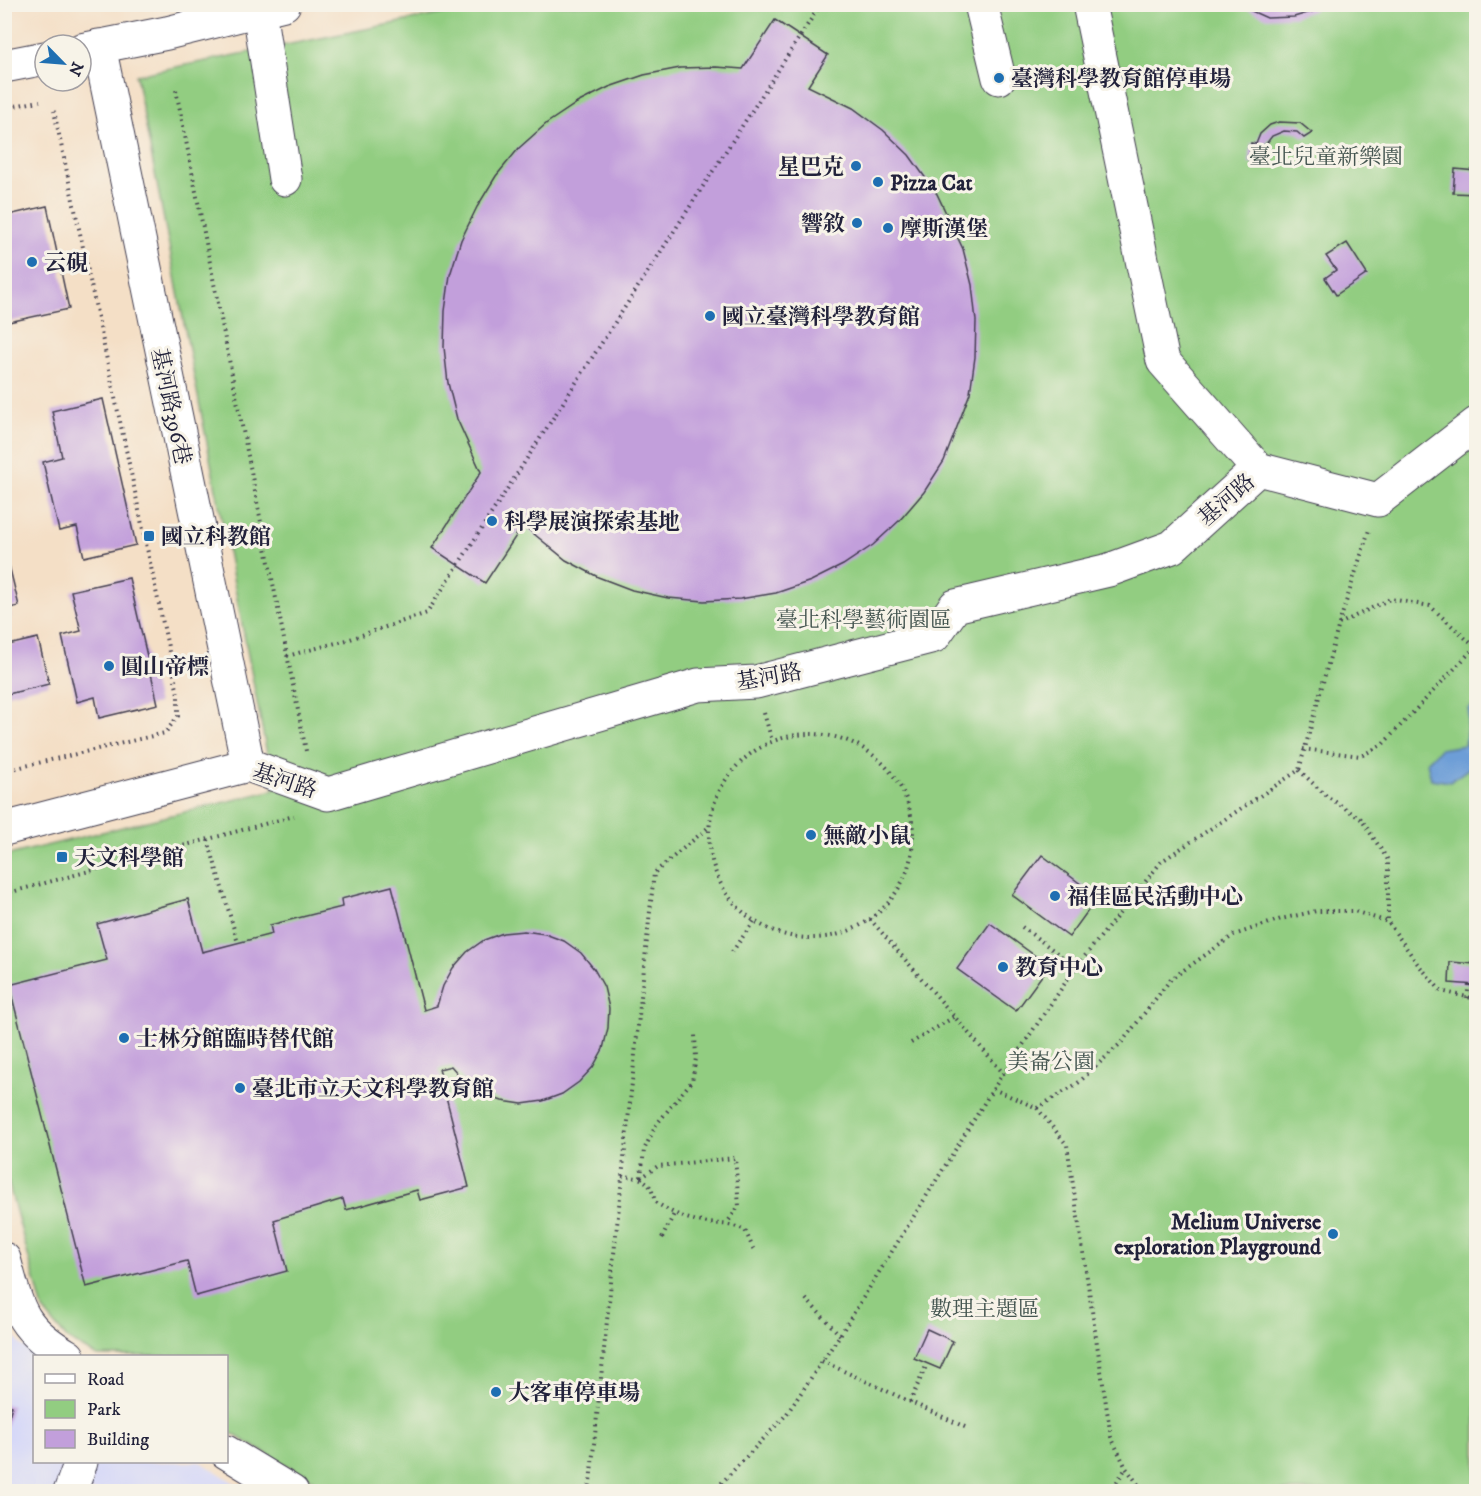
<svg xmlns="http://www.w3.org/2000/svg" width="1481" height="1496" viewBox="0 0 1481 1496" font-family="'IM FELL DW Pica','Noto Serif TC',serif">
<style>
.built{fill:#d6d8f8}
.green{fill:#92cd81;stroke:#5a785e;stroke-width:1.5}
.water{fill:#6d9ed7;stroke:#486089;stroke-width:1.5}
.building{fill:#c29fdb}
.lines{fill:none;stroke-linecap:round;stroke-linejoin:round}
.minor-casing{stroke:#423e50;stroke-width:35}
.path{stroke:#423e50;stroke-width:4;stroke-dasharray:1.5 4.5;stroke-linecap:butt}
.minor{stroke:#fff;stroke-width:33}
.poi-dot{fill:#1f6fb2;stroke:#f7f3e8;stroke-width:2}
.labels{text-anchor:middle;stroke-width:6;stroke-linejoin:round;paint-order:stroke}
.poi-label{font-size:22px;font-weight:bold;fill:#22223b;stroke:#f7f3e8;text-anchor:start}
.park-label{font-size:22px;fill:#445550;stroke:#f7f3e8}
.street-label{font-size:22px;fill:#22223b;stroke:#f7f3e8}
</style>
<rect width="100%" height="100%" fill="#f7f3e8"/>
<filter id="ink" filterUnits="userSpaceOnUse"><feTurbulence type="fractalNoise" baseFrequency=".0167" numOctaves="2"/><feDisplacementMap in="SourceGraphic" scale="12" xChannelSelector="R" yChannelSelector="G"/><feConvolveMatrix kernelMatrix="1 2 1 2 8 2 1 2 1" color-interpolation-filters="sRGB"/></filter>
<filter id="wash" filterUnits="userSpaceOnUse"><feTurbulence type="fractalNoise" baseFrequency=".008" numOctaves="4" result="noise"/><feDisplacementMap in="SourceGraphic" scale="24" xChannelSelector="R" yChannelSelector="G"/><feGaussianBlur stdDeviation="1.35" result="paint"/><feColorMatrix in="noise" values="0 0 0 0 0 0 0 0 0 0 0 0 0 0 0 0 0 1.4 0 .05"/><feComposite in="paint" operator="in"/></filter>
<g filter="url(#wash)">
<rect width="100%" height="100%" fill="#f4dfc6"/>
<path class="built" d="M4 1319 21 1345 38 1356H34V1462H201L247 1491H5Z"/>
<path class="green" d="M486 5H1476V1491H332L227 1431 226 1356H97L67 1339 43 1310 5 1171 4 856 274 790 136 75Z"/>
<path class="water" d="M1476 702V763L1450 782 1431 779 1427 762 1440 749 1465 745 1469 709Z"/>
<g id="blocks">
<g class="building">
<path d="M1236 4H1319L1314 11 1294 17 1267 18Z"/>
<path d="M775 20 828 55 808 86 853 108 883 130 909 155 937 194 963 249 972 285 976 321 975 357 970 393 944 461 924 492 900 520 873 545 843 565 811 581 776 593 740 599 704 601 668 598 632 590 598 577 566 560 523 525 485 583 432 548 481 472 457 419 448 383 444 347 445 311 450 275 461 240 477 207 496 176 519 148 547 123 577 103 609 87 644 75 680 68 716 67 743 69Z"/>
<path d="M1279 122 1300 123 1312 133 1304 138 1297 132 1284 131 1272 136 1266 144 1265 164 1249 163 1251 143 1256 144 1260 134 1270 125Z"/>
<path d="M1455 169 1476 171V194L1453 193Z"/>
<path d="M47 206 69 309 4 323V216Z"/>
<path d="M1347 243 1367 274 1336 295 1325 278 1336 270 1326 256Z"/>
<path d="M103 399 136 545 84 557 77 527 59 531 43 462 62 457 52 411Z"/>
<path d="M9 565 19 606 9 608 11 617 4 618V566Z"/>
<path d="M129 578 158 704 99 718 95 697 77 702 62 636 81 631 71 591Z"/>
<path d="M38 638 49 684 4 695V646Z"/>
<path d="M1042 855 1098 897 1069 937 1012 895Z"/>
<path d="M392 886 424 1010 437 1006 443 986 453 968 467 952 484 940 503 933 524 931 545 934 564 941 581 953 594 969 604 987 609 1008 608 1028 603 1049 593 1067 579 1082 562 1094 543 1101 522 1104 502 1101 482 1094 465 1082 451 1066 439 1069 469 1187 420 1200 417 1190 346 1210 343 1199 274 1220 287 1271 196 1296 187 1261 86 1287 9 985 107 960 97 924 188 899 202 952 272 934 270 925 342 907 341 899Z"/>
<path d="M990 923 1049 966 1016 1011 957 969Z"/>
<path d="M1450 962 1476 964V985L1449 983Z"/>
<path d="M927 1329 953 1341 940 1369 914 1358Z"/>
<path d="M4 1404 12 1406 5 1429H4Z"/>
</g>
</g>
</g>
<g filter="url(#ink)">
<use href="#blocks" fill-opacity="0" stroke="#423e50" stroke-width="1.5"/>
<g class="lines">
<defs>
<g id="minor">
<path d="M981 4 999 78"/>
<path d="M1089 4 1163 361 1258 469"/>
<path d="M259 10 285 179"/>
<path d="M99 46 248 765"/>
<path d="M81 50 167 33 284 4"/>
<path d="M4 66 45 58"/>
<path d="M4 829 248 765 328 794 698 685 756 682 934 636 955 606 1109 570 1172 547 1258 469 1378 500 1476 424"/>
<path d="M4 1259C18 1310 20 1328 68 1356"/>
<path d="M226 1452 292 1492"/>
<path d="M70 1492 81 1462"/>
</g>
</defs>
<use href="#minor" class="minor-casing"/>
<g class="path">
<path d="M176 90 306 751"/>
<path d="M4 108 40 101"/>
<path d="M1339 624 1390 599 1430 606 1475 647"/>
<path d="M287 656 347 640 427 613 821 4"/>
<path d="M764 713 772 741"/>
<circle cx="811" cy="836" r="102"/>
<path d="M1303 749 1361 756 1383 744 1476 646"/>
<path d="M1299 770 1324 794 1361 819 1388 860V922L1417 963 1441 991 1476 999"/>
<path d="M4 771 165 733 178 716V694L54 111"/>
<path d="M208 840 238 943"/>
<path d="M4 894 294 816"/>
<path d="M870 919 1004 1074"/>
<path d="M1022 927 1076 967"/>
<path d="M732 952 754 921"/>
<path d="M1467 998 1469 984"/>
<path d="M911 1043 954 1017"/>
<path d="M993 1089 1037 1108 1067 1145 1111 1437 1126 1468 1144 1492"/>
<path d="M1037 1108 1078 1083 1122 1042 1171 979 1234 935 1281 919 1316 911H1354L1388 922"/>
<path d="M622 1176C644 1178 650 1179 655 1202 669 1211 682 1218 698 1221 718 1226 724 1221 745 1230L755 1253"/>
<path d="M641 1177 644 1150 656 1125 692 1081 696 1058 695 1035"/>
<path d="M641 1178 658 1166 735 1158 739 1206 727 1223"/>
<path d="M662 1238 674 1214"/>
<path d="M806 1299 840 1335"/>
<path d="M822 1361 967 1428"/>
<path d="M910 1402 927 1364"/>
<path d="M589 1492 654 873 710 826"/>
<path d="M713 1492 786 1415 840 1335 993 1089 1076 967 1162 861 1299 770 1339 624 1369 530"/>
<path d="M1110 1492 1126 1468"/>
</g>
<use href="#minor" class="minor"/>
</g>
</g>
<g class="poi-dot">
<circle cx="999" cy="78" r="6"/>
<circle cx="856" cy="166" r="6"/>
<circle cx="878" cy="182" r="6"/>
<circle cx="857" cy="223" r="6"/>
<circle cx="888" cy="228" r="6"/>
<circle cx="32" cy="262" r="6"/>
<circle cx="710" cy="316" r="6"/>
<circle cx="492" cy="521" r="6"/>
<rect x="143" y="530" width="12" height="12" rx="3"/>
<circle cx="109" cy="666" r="6"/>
<circle cx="811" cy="835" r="6"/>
<rect x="56" y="851" width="12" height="12" rx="3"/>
<circle cx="1055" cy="896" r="6"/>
<circle cx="1003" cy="967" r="6"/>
<circle cx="124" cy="1038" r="6"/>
<circle cx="240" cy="1088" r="6"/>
<circle cx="1333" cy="1234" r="6"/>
<circle cx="496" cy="1392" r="6"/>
</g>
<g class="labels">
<g class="poi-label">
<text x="1011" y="86">臺灣科學教育館停車場</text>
<text x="844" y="174" text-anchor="end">星巴克</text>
<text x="890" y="190">Pizza Cat</text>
<text x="845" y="231" text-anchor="end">響敘</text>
<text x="900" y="236">摩斯漢堡</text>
<text x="44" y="270">云硯</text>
<text x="722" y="324">國立臺灣科學教育館</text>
<text x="504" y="529">科學展演探索基地</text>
<text x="161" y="544">國立科教館</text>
<text x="121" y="674">圓山帝標</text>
<text x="823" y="843">無敵小鼠</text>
<text x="74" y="865">天文科學館</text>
<text x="1067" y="904">福佳區民活動中心</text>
<text x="1015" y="975">教育中心</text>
<text x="136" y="1046">士林分館臨時替代館</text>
<text x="252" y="1096">臺北市立天文科學教育館</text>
<text x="1321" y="1229" text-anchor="end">Melium Universe<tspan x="1321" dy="25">exploration Playground</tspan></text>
<text x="508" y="1400">大客車停車場</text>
</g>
<g class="park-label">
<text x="1326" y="164">臺北兒童新樂園</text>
<text x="864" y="627">臺北科學藝術園區</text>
<text x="1051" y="1069">美崙公園</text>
<text x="985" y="1316">數理主題區</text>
</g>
<g class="street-label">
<text transform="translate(172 406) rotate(78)" y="8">基河路396巷</text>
<text transform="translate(1226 499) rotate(-41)" y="8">基河路</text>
<text transform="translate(769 676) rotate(-10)" y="8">基河路</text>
<text transform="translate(285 780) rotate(18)" y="8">基河路</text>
</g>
</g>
<rect width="1481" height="1496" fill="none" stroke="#f7f3e8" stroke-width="24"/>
<rect x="33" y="1355" width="195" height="108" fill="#f7f3e8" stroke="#a29fa3" stroke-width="1.5"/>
<rect x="45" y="1374" width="30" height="9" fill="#ffffff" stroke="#a29fa3" stroke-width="1.5"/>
<text x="87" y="1385" font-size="18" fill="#22223b">Road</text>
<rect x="45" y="1400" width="30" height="18" fill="#92cd81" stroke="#a29fa3" stroke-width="1.5"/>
<text x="87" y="1415" font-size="18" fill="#22223b">Park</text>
<rect x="45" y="1430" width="30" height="18" fill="#c29fdb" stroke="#a29fa3" stroke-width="1.5"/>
<text x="87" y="1445" font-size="18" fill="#22223b">Building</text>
<g transform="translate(63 63) rotate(115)"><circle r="28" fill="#f7f3e8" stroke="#a29fa3" stroke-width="1.5"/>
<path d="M0-4.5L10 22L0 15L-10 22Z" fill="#1f6fb2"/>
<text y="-9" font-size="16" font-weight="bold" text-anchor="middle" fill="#22223b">N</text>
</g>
</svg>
